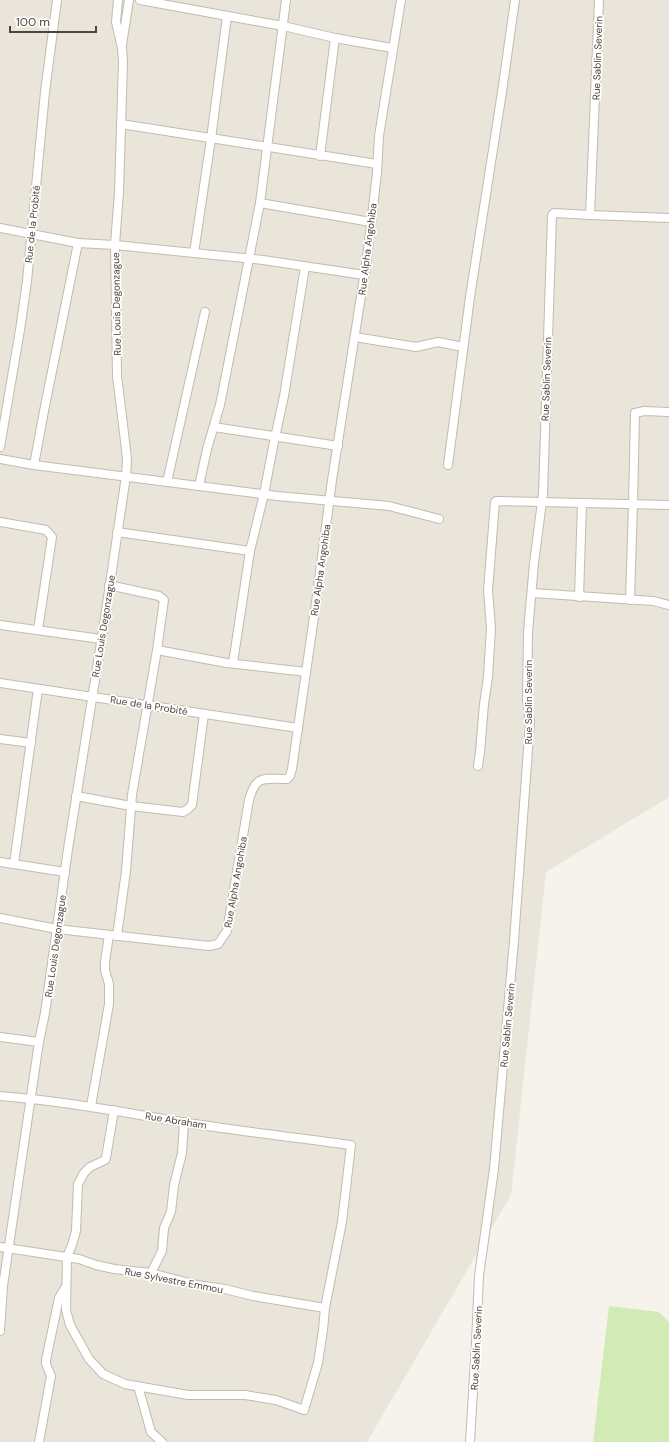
<svg xmlns="http://www.w3.org/2000/svg" width="669" height="1442" viewBox="0 0 669 1442" font-family="'DM Sans',sans-serif">
<style>
.residential{fill:#eae5da}
.green{fill:#d2eab5}
.lines{fill:none;stroke-linecap:round;stroke-linejoin:round}
.minor-casing{stroke:#c2bbae;stroke-width:10}
.minor{stroke:#fff;stroke-width:8}
.labels{text-anchor:middle;stroke-width:3.5;stroke-linejoin:round;paint-order:stroke}
.street-label{font-size:10px;fill:#4b4439;stroke:#fff}
</style>
<rect width="100%" height="100%" fill="#f6f3ec"/>
<path class="residential" d="M0 0H669V797L546 872 511 1195 367 1442H0Z"/>
<path class="green" d="M609 1306 659 1312 669 1322V1442H593Z"/>
<g class="lines">
<defs>
<g id="minor">
<path d="M140 0 283 26 335 38 392 48"/>
<path d="M122 45 129 0"/>
<path d="M121 124 377 164"/>
<path d="M320 156 335 38"/>
<path d="M260 203 371 222"/>
<path d="M590 215 669 218"/>
<path d="M0 228 78 243 115 245 263 260 364 275"/>
<path d="M194 253 211 139 227 16"/>
<path d="M355 337 410 346 416 347 438 342 463 347"/>
<path d="M214 427 338 446"/>
<path d="M0 447 20 330 27 281 45 92 57 0"/>
<path d="M0 459 34 465 44 411 78 243"/>
<path d="M34 465 277 496 389 506 439 519"/>
<path d="M448 465 470 297 502 92 515 0"/>
<path d="M167 482 205 312"/>
<path d="M199 486 207 449 220 405 260 203 286 0"/>
<path d="M0 522 46 530 52 537 38 630"/>
<path d="M117 532 250 551"/>
<path d="M109 585 159 596 164 600 157 650 132 795 126 871 117 936"/>
<path d="M532 593 653 601 669 605"/>
<path d="M579 597 582 503"/>
<path d="M630 600 633 504 635 413 644 411 669 412"/>
<path d="M0 625 101 639"/>
<path d="M157 650 227 663 306 672"/>
<path d="M233 663 250 551 264 494 273 447 284 396 305 267"/>
<path d="M0 683 298 728"/>
<path d="M0 739 31 743"/>
<path d="M478 766 480 752 484 704 488 677 491 628 488 590 495 502 496 501 669 505"/>
<path d="M76 796 131 806 183 812 188 809 192 805 204 714"/>
<path d="M0 862 65 872"/>
<path d="M14 864 38 689"/>
<path d="M0 918 57 929 209 946 218 944 227 931 249 800C256 774 264 779 287 779L290 776 292 769 315 610 332 480 367 258 377 173 379 136 401 0"/>
<path d="M0 1037 39 1042"/>
<path d="M0 1096C66 1101 130 1114 195 1124 247 1132 299 1138 351 1145L342 1222 325 1308 323 1330 318 1363 304 1410 276 1400 245 1395H188L125 1384 103 1374 89 1359 70 1325 66 1310 67 1257 72 1245 76 1231 78 1184 84 1173 90 1167 105 1160 106 1158 114 1110"/>
<path d="M91 1106 109 1004V984L105 970V962L109 935"/>
<path d="M0 1247 79 1259 96 1265 114 1269 151 1273 197 1285 225 1289 253 1296 325 1308"/>
<path d="M151 1273 162 1251 164 1228 171 1212 174 1185 182 1153 184 1122"/>
<path d="M0 1331 3 1286 39 1042 45 1013 68 849 104 624 126 476 127 460 125 441 117 376 115 245 119 192 123 62 122 48 116 22 118 0"/>
<path d="M138 1386 151 1432 162 1442"/>
<path d="M39 1442 51 1376 46 1364V1360L59 1298 65 1288"/>
<path d="M470 1442 476 1342 479 1276 494 1169 514 941 530 722 527 700 528 632 534 563 543 494 552 215 554 213 590 215 599 0"/>
</g>
</defs>
<use href="#minor" class="minor-casing"/>
<use href="#minor" class="minor"/>
</g>
<g class="labels">
<g class="street-label">
<text transform="translate(597 58) rotate(-88)" y="4">Rue Sablin Severin</text>
<text transform="translate(32 224) rotate(-84)" y="4">Rue de la Probité</text>
<text transform="translate(367 249) rotate(-83)" y="4">Rue Alpha Angohiba</text>
<text transform="translate(116 304) rotate(-91)" y="4">Rue Louis Degonzague</text>
<text transform="translate(546 379) rotate(-88)" y="4">Rue Sablin Severin</text>
<text transform="translate(320 570) rotate(-82)" y="4">Rue Alpha Angohiba</text>
<text transform="translate(103 626) rotate(-81)" y="4">Rue Louis Degonzague</text>
<text transform="translate(528 702) rotate(-90)" y="4">Rue Sablin Severin</text>
<text transform="translate(149 705) rotate(9)" y="4">Rue de la Probité</text>
<text transform="translate(235 882) rotate(-80)" y="4">Rue Alpha Angohiba</text>
<text transform="translate(55 946) rotate(-82)" y="4">Rue Louis Degonzague</text>
<text transform="translate(507 1025) rotate(-85)" y="4">Rue Sablin Severin</text>
<text transform="translate(176 1120) rotate(9)" y="4">Rue Abraham</text>
<text transform="translate(174 1280) rotate(11)" y="4">Rue Sylvestre Emmou</text>
<text transform="translate(476 1348) rotate(-87)" y="4">Rue Sablin Severin</text>
</g>
</g>
<path d="M10 26v6h86v-6" fill="none" stroke="#4b4439" stroke-width="2"/>
<text x="16" y="26" font-size="12" fill="#4b4439" stroke="#ffffff" stroke-width="3" paint-order="stroke">100 m</text>
</svg>
